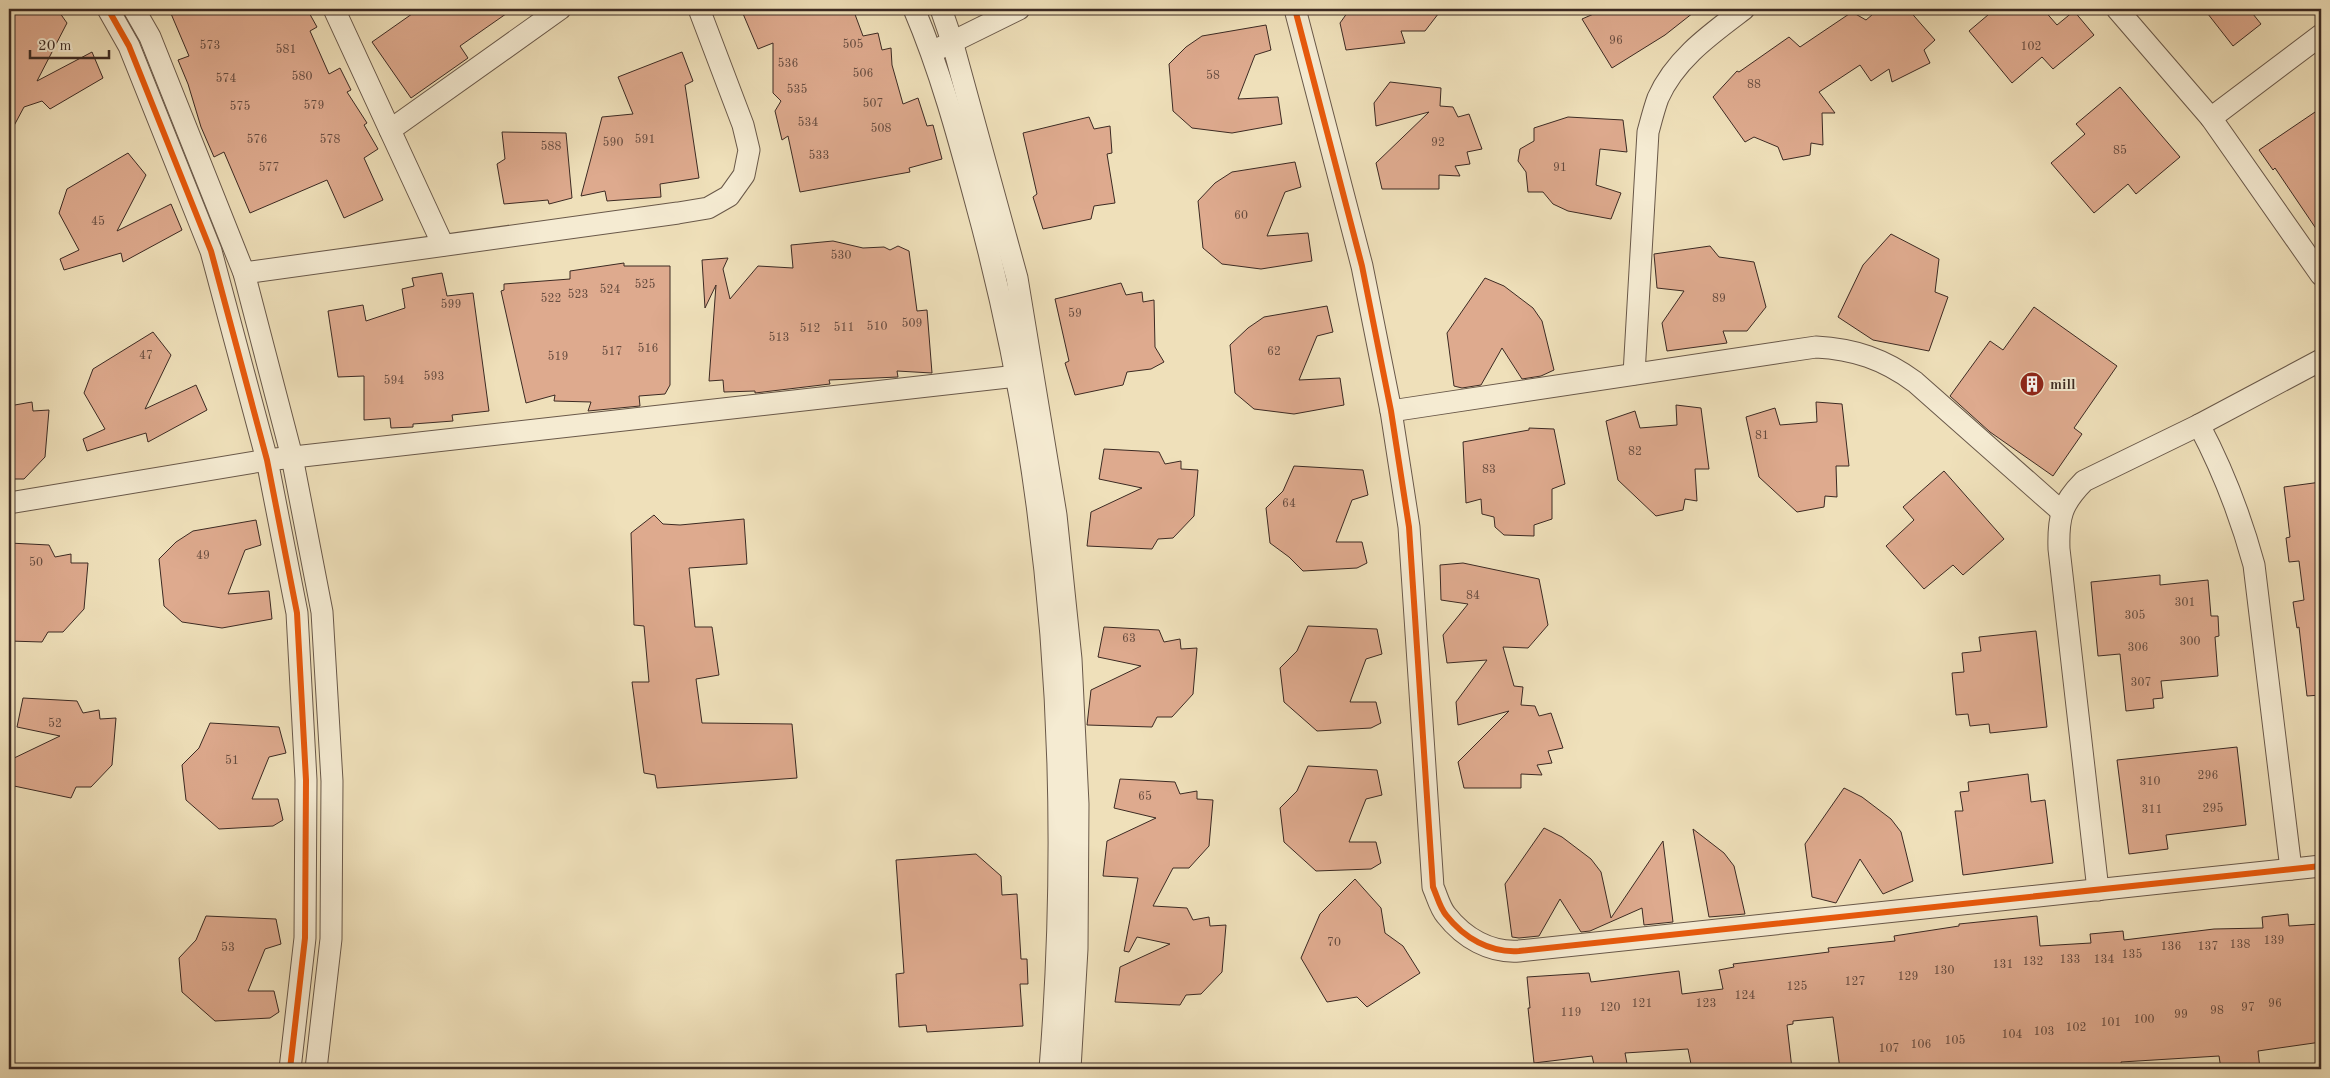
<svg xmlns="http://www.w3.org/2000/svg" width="2330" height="1078" viewBox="0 0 2330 1078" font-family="'Old Standard TT',serif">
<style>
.building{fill:#deaa8e;stroke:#3c2a23}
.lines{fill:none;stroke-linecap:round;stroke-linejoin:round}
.street-casing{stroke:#695849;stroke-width:23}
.street{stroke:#f5ebd2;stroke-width:21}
.cycleway-casing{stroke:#f5ebd2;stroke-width:9}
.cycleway{stroke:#e8590c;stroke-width:6}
.labels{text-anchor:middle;stroke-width:4;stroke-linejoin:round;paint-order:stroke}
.number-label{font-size:12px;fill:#644a3e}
.poi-label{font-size:15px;font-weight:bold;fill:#3c2a23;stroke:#f5ebd2;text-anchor:start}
</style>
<rect width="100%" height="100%" fill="#efe0ba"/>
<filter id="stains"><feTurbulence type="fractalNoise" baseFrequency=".004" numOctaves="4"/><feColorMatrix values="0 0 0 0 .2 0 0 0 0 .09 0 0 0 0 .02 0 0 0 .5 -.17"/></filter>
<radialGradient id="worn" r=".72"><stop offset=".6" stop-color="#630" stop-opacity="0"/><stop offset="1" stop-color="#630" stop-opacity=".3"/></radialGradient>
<g class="building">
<path d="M18 9H57L67 23 37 81 92 52 103 78 50 109 42 101 24 107 9 135V15Z"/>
<path d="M169 9H307L317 27 310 31 329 74 340 68 351 90 347 92 367 123 364 125 378 149 364 158 383 200 344 218 327 180 250 213 224 152 214 157 201 127 188 84 178 60 189 56Z"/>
<path d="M419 9H513L460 46 468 58 411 98 372 42Z"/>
<path d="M741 9H853L863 36 878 33 882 50 891 48 892 65 903 104 918 98 927 126 933 125 942 159 909 168 910 172 800 192 788 136 782 140 775 111 781 101 773 93V43L758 49Z"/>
<path d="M1350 9H1442L1425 31H1401L1405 43 1346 50 1340 23Z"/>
<path d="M1605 9H1698L1665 35 1612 68 1582 19Z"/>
<path d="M1879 9H1908L1935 40 1924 50 1930 63 1892 82 1889 69 1871 81 1860 65 1819 92 1835 113H1822L1823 145 1811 143 1810 155 1783 160 1778 147 1754 137 1745 142 1713 97 1737 71 1739 72 1789 37 1800 47 1852 12 1866 20Z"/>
<path d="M1995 9H2043L2057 25 2074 11 2094 35 2053 69 2042 57 2012 83 1969 31Z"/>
<path d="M2204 9H2249L2261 24 2233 46Z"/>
<path d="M1266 25 1271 50 1255 55 1238 99 1278 97 1282 124 1232 133 1192 128 1173 111 1169 64 1186 47 1202 36Z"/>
<path d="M682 52 693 81 685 85 699 178 660 184 661 197 607 201 605 191 581 196 602 117 633 114 618 77Z"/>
<path d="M1390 82 1441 88 1440 106 1453 107 1458 117 1469 114 1482 149 1467 152 1470 164 1455 166 1460 176 1439 175V189H1382L1376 163 1429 112 1376 126 1374 103Z"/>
<path d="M2120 87 2180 157 2136 194 2128 184 2094 213 2051 163 2085 134 2076 124Z"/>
<path d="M2321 108V236L2275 168 2273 170 2259 150Z"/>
<path d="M1089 117 1094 129 1110 126 1112 153 1107 154 1115 203 1094 206 1091 219 1043 229 1033 197 1037 194 1023 133Z"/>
<path d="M1568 117 1623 120 1627 152 1600 149 1596 185 1621 193 1611 219 1568 211 1553 204 1543 192H1528L1526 172 1518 161 1520 149 1534 141V128Z"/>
<path d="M502 132 566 133 572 198 549 204 548 200 504 204 497 164 505 159Z"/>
<path d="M128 153 146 175 117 231 171 204 182 230 123 262 121 253 64 270 60 259 79 250 59 213 67 189Z"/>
<path d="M1295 162 1301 187 1285 192 1267 236 1308 233 1312 261 1261 269 1222 264 1203 248 1198 201 1215 183 1232 172Z"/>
<path d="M1891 234 1939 259 1935 292 1948 297 1929 351 1873 340 1838 317 1863 265Z"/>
<path d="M833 241 863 248 884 247 890 250 898 246 909 251 917 311 927 310 932 373 897 371 898 377 829 380 830 384 755 393V391L724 392 723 380 709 381 716 285 705 308 702 260 728 258 723 269 730 299 758 266 793 268 791 245Z"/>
<path d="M1710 246 1719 257 1754 262 1766 307 1747 331H1723L1727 343 1667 351 1662 323 1684 291 1657 288 1654 254Z"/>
<path d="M624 263V266H670V385L665 394 639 396 640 406 588 411 591 402 554 401 555 395 526 403 501 291 504 290V284L570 279V271Z"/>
<path d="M442 273 447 296 473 293 489 411 452 415 453 421 413 424V427L391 428 390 418 364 420V376L338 377 328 311 363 305 366 321 405 308 402 289 414 286 412 278Z"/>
<path d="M1485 278 1504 286 1533 308 1542 321 1554 370 1541 376 1522 379 1502 348 1481 385 1462 388 1454 386 1447 333Z"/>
<path d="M1121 283 1126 295 1142 292 1143 302 1154 300 1155 347 1164 362 1151 369 1127 372 1123 385 1075 395 1065 363 1069 361 1055 299Z"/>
<path d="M1327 306 1333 332 1317 336 1299 380 1340 378 1344 405 1294 414 1254 409 1235 393 1230 345 1248 328 1264 317Z"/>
<path d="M2034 307 2117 366 2074 428 2082 434 2053 476 1990 432 1950 396 1990 341 2003 350Z"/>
<path d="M153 332 171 355 145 409 196 385 207 410 148 442 146 433 87 451 83 439 105 429 84 393 93 369Z"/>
<path d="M32 402 33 411 49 410 45 457 24 479H9V406Z"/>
<path d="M1816 402 1842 404 1849 466H1836L1837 497 1825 496 1824 507 1797 512 1759 477 1746 417 1775 408 1780 425 1817 422Z"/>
<path d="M1676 405 1701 408 1709 469H1695L1697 501 1685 499 1683 510 1656 516 1618 480 1606 421 1635 411 1640 428 1677 425Z"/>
<path d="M1529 428 1554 429 1565 484 1552 489V519L1534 525V536L1504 535 1495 527 1494 517 1482 514 1481 499 1466 503 1463 442 1529 430Z"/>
<path d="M1104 449 1159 452 1165 464 1181 461V469L1198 470 1194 516 1173 538 1158 539 1152 549 1087 546 1091 512 1142 488 1099 479Z"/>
<path d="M1294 466 1363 470 1368 495 1352 500 1336 542H1362L1367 563 1357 568 1303 571 1289 557 1270 543 1266 508 1283 491Z"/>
<path d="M1944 471 2004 539 1963 575 1953 565 1924 589 1886 546 1914 520 1903 507Z"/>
<path d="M2321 482V695L2307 696 2299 627 2297 628 2293 602 2304 600 2299 561 2289 562 2286 538 2290 537 2284 487Z"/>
<path d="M654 515 663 524 680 525 744 519 747 564 689 568 695 627H712L719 675 696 679 702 723 792 724 797 778 657 788 655 775 644 773 632 682H649L644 626 634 625 631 533Z"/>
<path d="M256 520 261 545 245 550 228 594 269 591 272 619 222 628 182 622 164 606 159 559 176 542 193 531Z"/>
<path d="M9 543 49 545 55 557 71 554V563H88L84 609 63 632H48L42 642 9 641Z"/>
<path d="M1463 563 1539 579 1548 625 1528 648 1503 647 1514 686 1523 687 1521 705 1535 706 1539 716 1551 713 1563 748 1548 751 1552 763 1537 765 1542 775 1521 774V788H1464L1458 762 1509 711 1458 725 1456 702 1487 660 1447 663 1443 635 1468 604 1441 600 1440 565Z"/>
<path d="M2160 575V585L2208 580 2211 616H2218L2219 636 2215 637 2218 676 2161 681 2163 698 2153 699 2154 708 2126 711 2120 654 2098 656 2091 582Z"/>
<path d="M1308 626 1377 629 1382 654 1366 659 1350 702H1376L1381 723 1371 728 1317 731 1284 702 1280 668 1297 651Z"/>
<path d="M1104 627 1159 630 1164 642 1180 639 1181 649 1197 648 1193 694 1172 717H1157L1152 727 1087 725 1091 690 1141 666 1098 657Z"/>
<path d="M2036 631 2047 727 1990 733 1989 724 1970 726 1968 714 1956 715 1952 673 1964 672 1962 653 1981 651 1979 637Z"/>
<path d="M23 698 77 701 83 713 99 710 100 719 116 718 112 765 91 787H76L71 798 14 786 10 760 60 736 17 727Z"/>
<path d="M210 723 279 727 286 753 269 757 252 799H278L283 820 273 826 219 829 186 800 182 765 199 748Z"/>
<path d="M2237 747 2246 825 2166 835 2168 849 2129 854 2117 760Z"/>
<path d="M1308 766 1377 770 1382 795 1366 799 1349 842H1376L1381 863 1371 869 1316 871 1284 842 1280 808 1297 791Z"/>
<path d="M2028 774 2031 802 2045 800 2053 863 1963 875 1955 811H1963L1960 792 1969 791 1968 782Z"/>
<path d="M1120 779 1175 782 1180 794 1197 791V799L1213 800 1209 846 1189 868H1173L1153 906 1187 908 1193 920 1209 917 1210 926 1226 925 1222 972 1201 994 1186 995 1180 1005 1115 1002 1120 967 1170 944 1137 937 1129 952 1124 951 1138 878 1103 876 1107 841 1156 818 1114 808Z"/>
<path d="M1844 788 1862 797 1891 819 1901 832 1913 881 1883 894 1860 859 1836 903 1812 897 1805 844Z"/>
<path d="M1544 828 1562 837 1591 859 1601 872 1611 918 1663 841 1673 922 1644 925 1642 908 1590 931 1581 932 1560 899 1539 936 1519 938 1512 937 1505 884Z"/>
<path d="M1693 829 1724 853 1734 866 1745 914 1709 917Z"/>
<path d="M976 854 1001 876 1002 895 1017 894 1021 959H1027L1028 984H1020L1023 1026 927 1032 926 1025 899 1027 896 974 904 973 896 860Z"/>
<path d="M1355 879 1381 908 1385 933 1403 946 1420 973 1367 1007 1357 997 1327 1002 1301 958 1320 914Z"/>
<path d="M2288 914 2289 926 2319 924 2321 1042 2258 1051 2260 1069H2221L2219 1056 2121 1062 2122 1069H1840L1833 1017 1793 1021V1024L1787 1025 1792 1069H1692L1688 1049 1625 1053 1628 1069H1595L1592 1056 1534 1063 1528 1008H1530L1527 977 1589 973 1591 982 1679 971 1682 994 1723 989 1719 970 1734 967 1733 964 1829 952 1828 948 1895 941 1894 936 1959 926V924L2037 916 2040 946 2091 943 2090 934 2123 931 2124 940 2214 929 2263 928 2262 917Z"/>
<path d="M206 916 276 919 281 944 265 949 248 991H274L279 1012 270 1018 215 1021 182 992 179 958 196 940Z"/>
</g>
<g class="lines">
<defs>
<g id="street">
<path d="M108 9 129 46 211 251 267 460 297 613 306 780 305 938 290 1069"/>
<path d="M134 9 150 37 244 273 292 457 322 612 332 781 331 939 316 1069"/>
<path d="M334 9 443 245"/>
<path d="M914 9C940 70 958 136 975 199 1053 482 1073 778 1050 1069"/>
<path d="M941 9 952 41 1017 278 1056 515 1071 659 1078 804 1077 949 1070 1069"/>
<path d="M1295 9 1362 266 1391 411 1409 527 1433 887C1437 896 1440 908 1446 915 1464 938 1490 953 1519 951L2321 866"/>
<path d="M2117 9 2211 118 2321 275"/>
<path d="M940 48 1019 9"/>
<path d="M2211 118 2321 35"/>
<path d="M390 130 560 9"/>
<path d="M244 273 678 213 708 208 729 196 744 175 749 150 743 125 699 9"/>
<path d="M1634 374 1648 132C1651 121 1654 109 1658 98 1675 59 1711 34 1744 9"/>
<path d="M1391 411 1816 347C1854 349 1884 359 1915 382L2061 511"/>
<path d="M2199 425C2224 472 2240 514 2254 565L2291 869"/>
<path d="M9 503 267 460 1017 376"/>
<path d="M2098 890 2059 549C2058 518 2061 504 2084 481L2199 425 2321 360"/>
</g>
</defs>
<use href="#street" class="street-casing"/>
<use href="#street" class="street"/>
<defs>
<g id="cycleway">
<path d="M108 9 129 46 211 251 267 460 297 613 306 780 305 938 290 1069"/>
<path d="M1295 9 1362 266 1391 411 1409 527 1433 887C1437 896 1440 908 1446 915 1464 938 1490 953 1519 951L2321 866"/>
</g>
</defs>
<use href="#cycleway" class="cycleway-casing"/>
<use href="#cycleway" class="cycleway"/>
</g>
<defs>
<symbol id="building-disc" viewBox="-11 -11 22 22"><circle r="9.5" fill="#8f2418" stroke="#f5ebd2"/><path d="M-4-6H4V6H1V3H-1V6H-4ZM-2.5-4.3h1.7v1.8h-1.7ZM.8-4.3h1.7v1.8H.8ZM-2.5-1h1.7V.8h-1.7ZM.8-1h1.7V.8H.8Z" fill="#fff"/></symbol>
</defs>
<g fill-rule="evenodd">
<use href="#building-disc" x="2018" y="370" width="28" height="28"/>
</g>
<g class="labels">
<g class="number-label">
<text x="1616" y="44">96</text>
<text x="853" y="48">505</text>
<text x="210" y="49">573</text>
<text x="2031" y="50">102</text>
<text x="286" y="53">581</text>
<text x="788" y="67">536</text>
<text x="863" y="77">506</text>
<text x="1213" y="79">58</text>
<text x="302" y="80">580</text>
<text x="226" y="82">574</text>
<text x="1754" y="88">88</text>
<text x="797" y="93">535</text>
<text x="873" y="107">507</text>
<text x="314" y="109">579</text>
<text x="240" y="110">575</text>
<text x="808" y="126">534</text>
<text x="881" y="132">508</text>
<text x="257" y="143">576</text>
<text x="330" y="143">578</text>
<text x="645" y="143">591</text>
<text x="613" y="146">590</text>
<text x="1438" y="146">92</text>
<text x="551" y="150">588</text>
<text x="2120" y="154">85</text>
<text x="819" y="159">533</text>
<text x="269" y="171">577</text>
<text x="1560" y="171">91</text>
<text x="1241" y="219">60</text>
<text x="98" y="225">45</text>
<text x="841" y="259">530</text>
<text x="645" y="288">525</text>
<text x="610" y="293">524</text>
<text x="578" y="298">523</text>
<text x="551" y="302">522</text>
<text x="1719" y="302">89</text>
<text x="451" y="308">599</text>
<text x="1075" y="317">59</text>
<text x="912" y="327">509</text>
<text x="877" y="330">510</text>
<text x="844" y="331">511</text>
<text x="810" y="332">512</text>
<text x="779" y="341">513</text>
<text x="648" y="352">516</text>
<text x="612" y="355">517</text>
<text x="1274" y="355">62</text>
<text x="146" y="359">47</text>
<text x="558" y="360">519</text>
<text x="434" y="380">593</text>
<text x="394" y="384">594</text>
<text x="1762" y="439">81</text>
<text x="1635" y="455">82</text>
<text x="1489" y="473">83</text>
<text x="1289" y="507">64</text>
<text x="203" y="559">49</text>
<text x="36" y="566">50</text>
<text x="1473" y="599">84</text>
<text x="2185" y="606">301</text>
<text x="2135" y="619">305</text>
<text x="1129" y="642">63</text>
<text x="2190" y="645">300</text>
<text x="2138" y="651">306</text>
<text x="2141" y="686">307</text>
<text x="55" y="727">52</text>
<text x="232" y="764">51</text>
<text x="2208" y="779">296</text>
<text x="2150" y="785">310</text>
<text x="1145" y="800">65</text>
<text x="2213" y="812">295</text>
<text x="2152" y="813">311</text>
<text x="2274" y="944">139</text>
<text x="1334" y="946">70</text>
<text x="2240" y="948">138</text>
<text x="2171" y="950">136</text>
<text x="2208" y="950">137</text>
<text x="228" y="951">53</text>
<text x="2132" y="958">135</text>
<text x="2070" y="963">133</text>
<text x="2104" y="963">134</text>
<text x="2033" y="965">132</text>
<text x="2003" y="968">131</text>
<text x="1944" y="974">130</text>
<text x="1908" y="980">129</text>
<text x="1855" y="985">127</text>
<text x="1797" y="990">125</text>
<text x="1745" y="999">124</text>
<text x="1642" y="1007">121</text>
<text x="1706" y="1007">123</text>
<text x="2275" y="1007">96</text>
<text x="1610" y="1011">120</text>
<text x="2248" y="1011">97</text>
<text x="2217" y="1014">98</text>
<text x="1571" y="1016">119</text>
<text x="2181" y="1018">99</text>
<text x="2144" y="1023">100</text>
<text x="2111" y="1026">101</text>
<text x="2076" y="1031">102</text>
<text x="2044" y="1035">103</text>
<text x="2012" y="1038">104</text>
<text x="1955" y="1044">105</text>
<text x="1921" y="1048">106</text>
<text x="1889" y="1052">107</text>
</g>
<g class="poi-label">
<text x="2050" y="389">mill</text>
</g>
</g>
<rect width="2330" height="1078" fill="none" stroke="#efe0ba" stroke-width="30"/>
<rect x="10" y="10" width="2310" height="1058" fill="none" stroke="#3c2a23" stroke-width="2.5"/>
<rect x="15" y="15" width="2300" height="1048" fill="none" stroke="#3c2a23"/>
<path d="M30 50v8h79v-8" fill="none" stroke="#3c2a23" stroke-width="2.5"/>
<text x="38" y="50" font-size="15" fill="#3c2a23" stroke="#f5ebd2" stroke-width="4" paint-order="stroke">20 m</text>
<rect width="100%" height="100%" filter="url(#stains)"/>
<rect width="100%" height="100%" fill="url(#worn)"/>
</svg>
